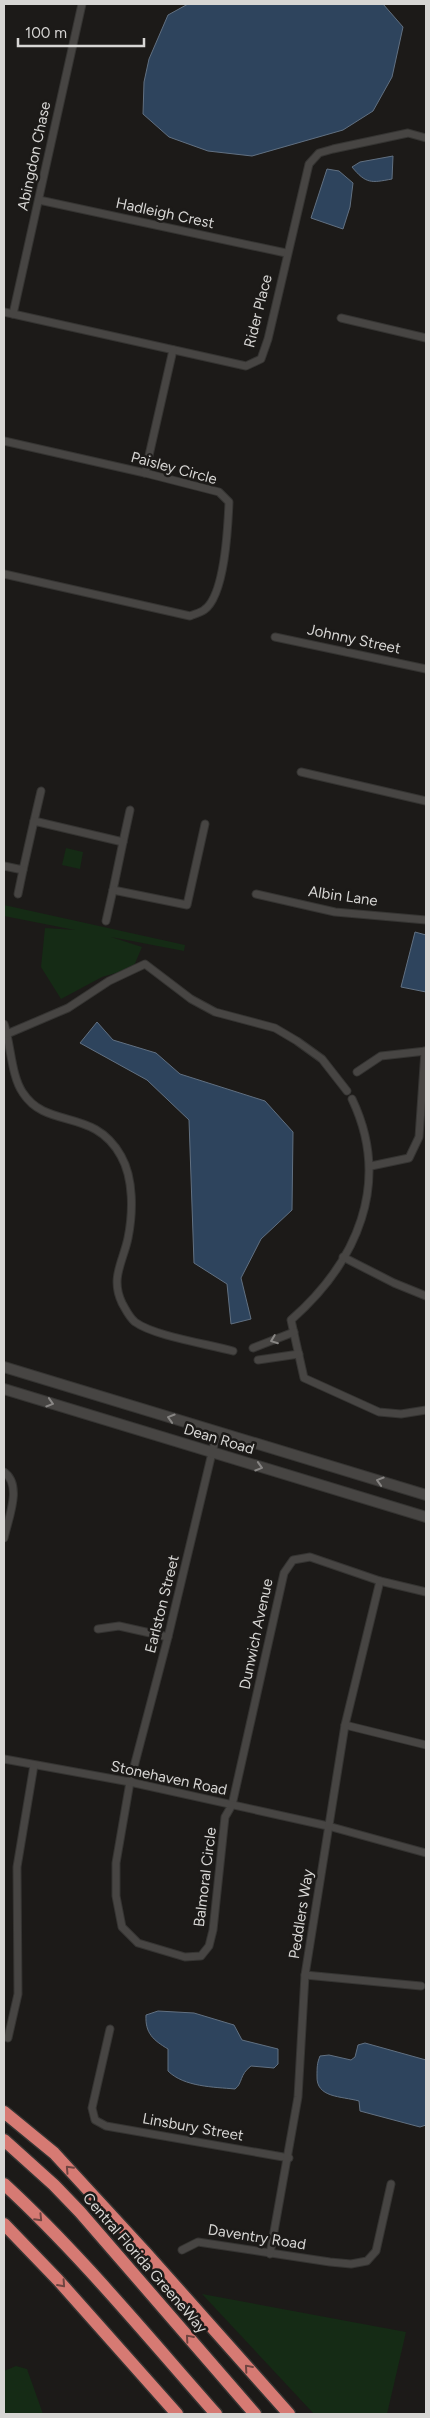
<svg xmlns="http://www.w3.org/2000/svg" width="430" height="2418" viewBox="0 0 430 2418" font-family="Figtree,sans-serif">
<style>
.green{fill:#152b15}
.water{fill:#2e445d;stroke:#617081}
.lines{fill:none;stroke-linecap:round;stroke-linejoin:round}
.minor-casing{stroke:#353432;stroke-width:9}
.secondary-casing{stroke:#353432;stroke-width:12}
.motorway-casing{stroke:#353432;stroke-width:15}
.minor{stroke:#474543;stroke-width:7}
.secondary{stroke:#474543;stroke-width:10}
.motorway{stroke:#d67a73;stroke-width:12}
.oneway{stroke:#888684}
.oneway2{stroke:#704541}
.labels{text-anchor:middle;stroke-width:5;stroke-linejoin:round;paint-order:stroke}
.street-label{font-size:15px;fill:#d7d6d4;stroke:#1c1a18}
</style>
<rect width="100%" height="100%" fill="#1c1a18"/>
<g class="green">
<path d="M66 848 83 852 80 869 62 865Z"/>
<path d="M4 905 185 945 184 951 111 937 142 947 133 968 102 977 61 999 41 967 45 928 75 930 4 916Z"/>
<path d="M202 2294 406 2332 387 2414H314Z"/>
<path d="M16 2366 27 2369 43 2414H4V2371Z"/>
</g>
<g class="water">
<path d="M188 4H383L403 27 392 77 373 111 343 130 252 156 208 151 169 137 143 114 144 82 149 59 168 15Z"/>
<path d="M393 156 392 179C371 183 366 184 352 167L360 162Z"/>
<path d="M327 169 339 171 353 183 350 207 343 229 311 218Z"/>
<path d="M415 932 426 935V992L401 987Z"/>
<path d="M97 1022 113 1040 156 1053 180 1074 265 1101 293 1132 292 1210 261 1239 241 1278 251 1319 231 1324 227 1284 194 1263 189 1120 147 1080 80 1043Z"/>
<path d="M158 2011 194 2013 234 2025 242 2040 278 2049V2064L274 2068 251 2066C239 2075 243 2083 235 2089 214 2087 184 2087 168 2071V2049C153 2040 145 2033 146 2015Z"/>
<path d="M365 2043 426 2060V2125L420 2127 360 2111 359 2101C341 2096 316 2098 317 2076 317 2068 317 2063 320 2056L329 2055 351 2060 355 2057 358 2045Z"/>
</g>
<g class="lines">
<defs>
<g id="minor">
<path d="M39 200 286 253"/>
<path d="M4 312 246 366 261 359 268 339 309 164 319 153 333 149 408 133 426 138"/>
<path d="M13 314 82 4"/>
<path d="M341 318 426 338"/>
<path d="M4 441 145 473 219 492 229 502C228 526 225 596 204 610 200 613 194 614 190 616L4 574"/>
<path d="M145 473 173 350"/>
<path d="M275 637 426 669"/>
<path d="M301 772 426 801"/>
<path d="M34 821 41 791"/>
<path d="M123 842 130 810"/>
<path d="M4 866 23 870 34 821 123 842 113 890 187 905 205 824"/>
<path d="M18 894 23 870"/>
<path d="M256 894 335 912 426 920"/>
<path d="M106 921 113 890"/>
<path d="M4 1024C11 1044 11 1076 23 1093 47 1130 94 1107 121 1156 134 1179 133 1213 128 1238 123 1262 110 1278 122 1303 126 1310 129 1317 135 1322 154 1336 208 1344 233 1351"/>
<path d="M7 1034 68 1008 109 981 145 964 191 999 215 1012 275 1028 297 1041 322 1059 347 1091"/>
<path d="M357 1072 381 1056 426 1051"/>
<path d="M352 1099C392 1183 357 1262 291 1320L304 1378 379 1412 401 1414 426 1410"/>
<path d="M371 1166 409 1158 419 1137 425 1051"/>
<path d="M343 1257 394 1283 426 1296"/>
<path d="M253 1348 294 1332"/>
<path d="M258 1360 299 1354"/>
<path d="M217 1432 168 1637 130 1782 116 1863V1896L122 1927 138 1943 185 1957 201 1956 209 1946 213 1930 225 1817 232 1805 284 1573 293 1560 310 1557 380 1581 426 1592"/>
<path d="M4 1472C23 1485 8 1519 4 1538"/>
<path d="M98 1629 119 1626 168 1637"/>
<path d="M345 1725 426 1745"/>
<path d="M4 1759 130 1782 328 1826 426 1853"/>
<path d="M305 1975 421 1986"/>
<path d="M110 2029 92 2108 95 2120 106 2126 289 2158"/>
<path d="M8 2038 18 1994 17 1867 34 1765"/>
<path d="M182 2250 198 2242 330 2262 351 2264 367 2261 376 2251 391 2184"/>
<path d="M270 2254 298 2097 305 1975 345 1725 380 1581"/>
</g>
<g id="secondary">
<path d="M4 1367 426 1495"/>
<path d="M4 1389 426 1517"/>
</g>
<g id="motorway">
<path d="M4 2112 54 2153 146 2253 289 2414"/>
<path d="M4 2140 54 2185 80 2212 255 2414"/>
<path d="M4 2184C81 2255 147 2336 216 2414"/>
<path d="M4 2224 58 2280 177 2414"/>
</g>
</defs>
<use href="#minor" class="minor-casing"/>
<use href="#secondary" class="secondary-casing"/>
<use href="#motorway" class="motorway-casing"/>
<use href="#minor" class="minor"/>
<use href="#secondary" class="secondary"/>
<use href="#motorway" class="motorway"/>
</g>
<defs><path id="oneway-chevron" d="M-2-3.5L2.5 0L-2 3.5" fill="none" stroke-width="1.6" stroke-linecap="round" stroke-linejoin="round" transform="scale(1.25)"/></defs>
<g class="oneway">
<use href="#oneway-chevron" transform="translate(274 1340) rotate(159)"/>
<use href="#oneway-chevron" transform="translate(50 1403) rotate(17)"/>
<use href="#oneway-chevron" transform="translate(171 1418) rotate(-163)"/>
<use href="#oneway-chevron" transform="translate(259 1467) rotate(17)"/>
<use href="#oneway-chevron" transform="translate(380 1481) rotate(-163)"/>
</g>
<g class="oneway2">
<use href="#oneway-chevron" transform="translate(69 2169) rotate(-133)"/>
<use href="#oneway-chevron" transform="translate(39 2218) rotate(46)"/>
<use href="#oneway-chevron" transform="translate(62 2284) rotate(48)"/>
<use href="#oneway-chevron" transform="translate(189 2338) rotate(-131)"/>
<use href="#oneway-chevron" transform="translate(248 2368) rotate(-131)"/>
</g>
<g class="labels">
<g class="street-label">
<text transform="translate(34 156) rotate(-78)" y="5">Abingdon Chase</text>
<text transform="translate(165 213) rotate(12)" y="5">Hadleigh Crest</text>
<text transform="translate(258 311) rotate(-76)" y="5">Rider Place</text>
<text transform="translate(174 468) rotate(15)" y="5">Paisley Circle</text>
<text transform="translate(354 639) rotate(12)" y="5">Johnny Street</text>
<text transform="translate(343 896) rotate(8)" y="5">Albin Lane</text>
<text transform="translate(219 1439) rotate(17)" y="5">Dean Road</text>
<text transform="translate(162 1604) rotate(-76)" y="5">Earlston Street</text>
<text transform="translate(256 1634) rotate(-78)" y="5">Dunwich Avenue</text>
<text transform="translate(169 1778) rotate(12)" y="5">Stonehaven Road</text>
<text transform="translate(205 1877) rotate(-83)" y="5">Balmoral Circle</text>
<text transform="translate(301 1914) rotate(-81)" y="5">Peddlers Way</text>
<text transform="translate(193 2127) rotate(10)" y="5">Linsbury Street</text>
<text transform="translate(257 2237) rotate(9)" y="5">Daventry Road</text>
<text transform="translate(145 2263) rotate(49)" y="5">Central Florida GreeneWay</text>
</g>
</g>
<rect width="430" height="2418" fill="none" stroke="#d7d6d4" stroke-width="10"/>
<path d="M18 38v8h126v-8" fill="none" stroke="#d7d6d4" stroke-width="2.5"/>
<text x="25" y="38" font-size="15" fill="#d7d6d4" stroke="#1c1a18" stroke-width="4" paint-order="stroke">100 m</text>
</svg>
